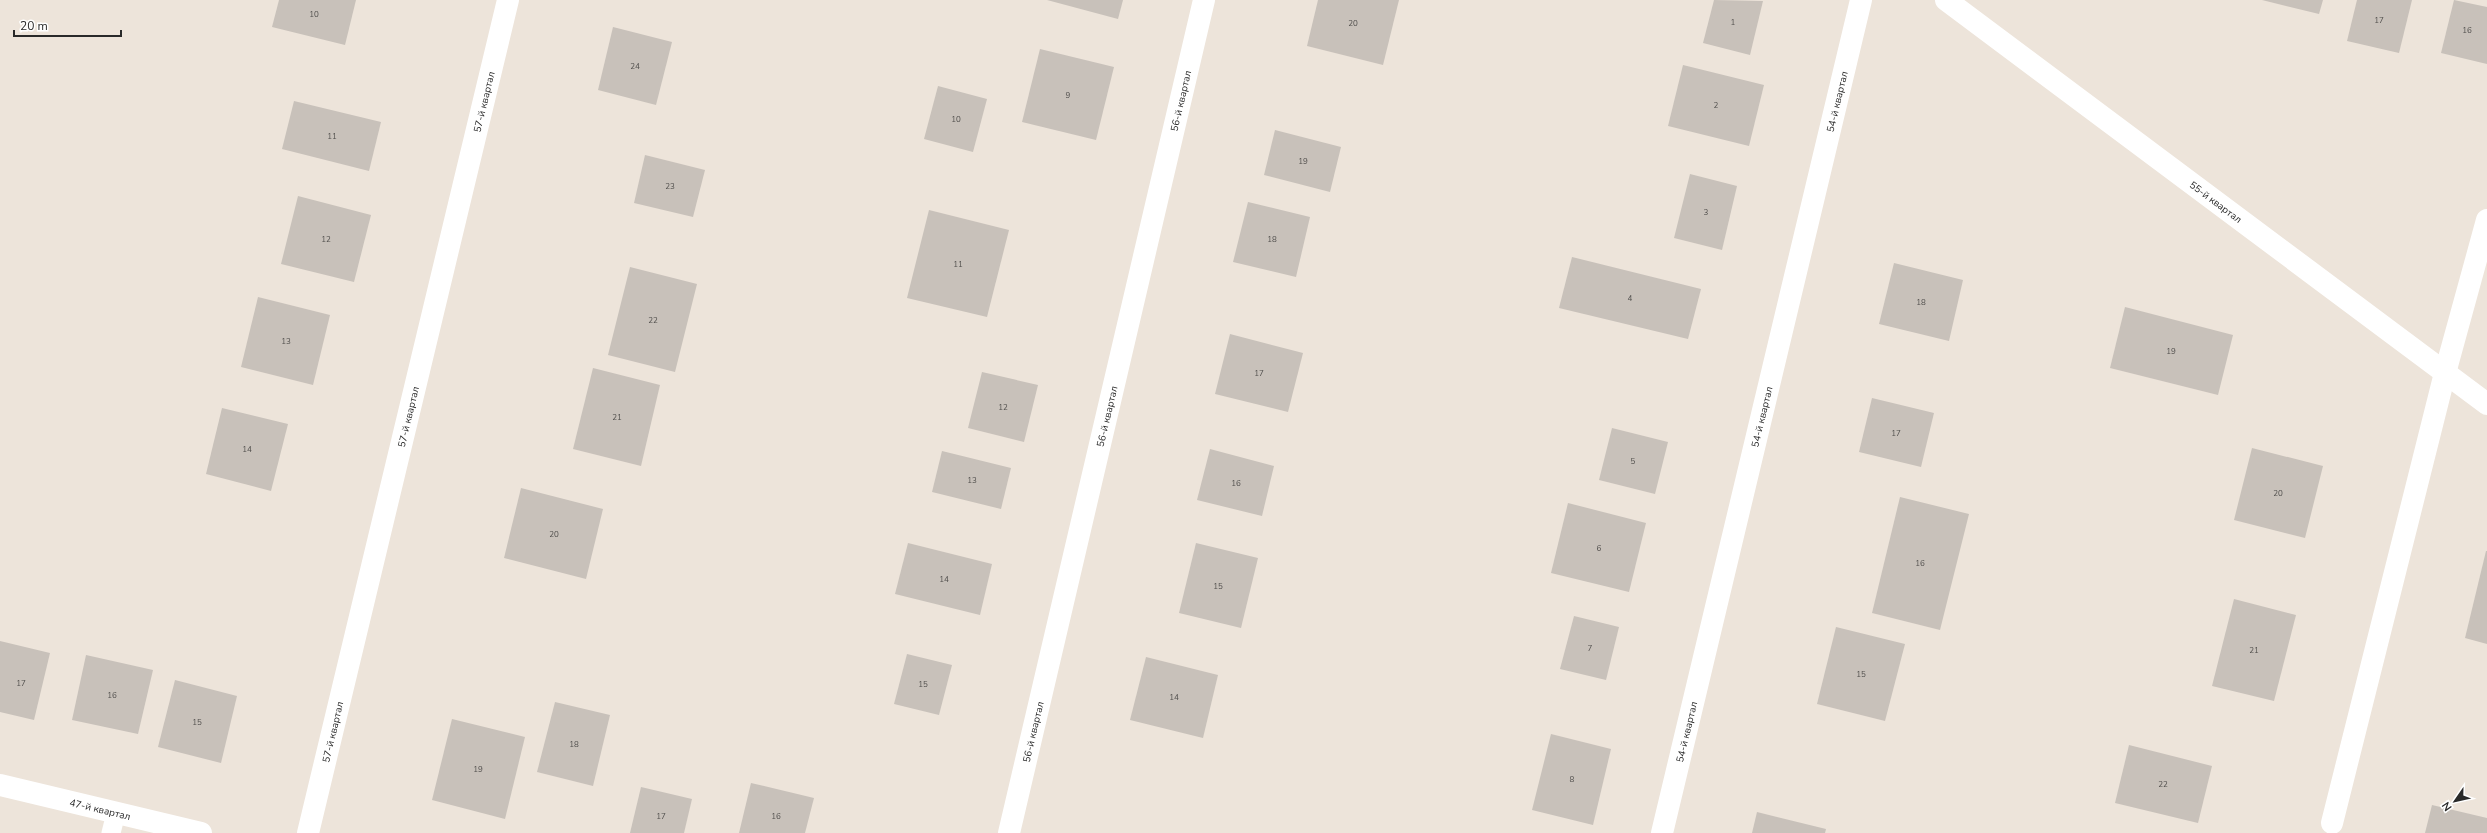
<svg xmlns="http://www.w3.org/2000/svg" width="2487" height="833" viewBox="0 0 2487 833" font-family="'Nunito Sans',sans-serif">
<style>
.building{fill:#c8c1ba}
.lines{fill:none;stroke-linecap:round;stroke-linejoin:round}
.service{stroke:#fff;stroke-width:19}
.minor{stroke:#fff;stroke-width:22}
.labels{text-anchor:middle;stroke-width:3;stroke-linejoin:round;paint-order:stroke}
.number-label{font-size:8px;fill:#514f4d}
.street-label{font-size:10px;fill:#292929;stroke:#fff}
</style>
<rect width="100%" height="100%" fill="#ede4da"/>
<g class="building">
<path d="M279 0H356L345 45 272 27Z"/>
<path d="M1047 0H1123L1118 19Z"/>
<path d="M1318 0H1399L1383 65 1307 46Z"/>
<path d="M1714 0 1763 1 1750 55 1703 43Z"/>
<path d="M2262 0H2323L2319 14Z"/>
<path d="M2357 0H2412L2399 53 2347 41Z"/>
<path d="M2454 0 2487 7V64L2441 53Z"/>
<path d="M613 27 672 42 656 105 598 90Z"/>
<path d="M1040 49 1114 67 1096 140 1022 122Z"/>
<path d="M1683 65 1764 85 1749 146 1668 126Z"/>
<path d="M938 86 987 99 973 152 924 139Z"/>
<path d="M294 101 381 122 369 171 282 149Z"/>
<path d="M1275 130 1341 147 1330 192 1264 175Z"/>
<path d="M645 155 705 170 693 217 634 203Z"/>
<path d="M1690 174 1737 186 1722 250 1674 238Z"/>
<path d="M298 196 371 215 354 282 281 264Z"/>
<path d="M1248 202 1310 217 1296 277 1233 262Z"/>
<path d="M929 210 1009 230 987 317 907 298Z"/>
<path d="M1572 257 1701 289 1688 339 1559 308Z"/>
<path d="M1894 263 1963 280 1949 341 1879 324Z"/>
<path d="M630 267 697 284 675 372 608 355Z"/>
<path d="M258 297 330 315 313 385 241 367Z"/>
<path d="M2125 307 2233 335 2218 395 2110 368Z"/>
<path d="M1230 334 1303 353 1288 412 1215 394Z"/>
<path d="M593 368 660 385 641 466 573 449Z"/>
<path d="M982 372 1038 385 1024 442 968 428Z"/>
<path d="M1872 398 1934 413 1921 467 1859 452Z"/>
<path d="M222 408 288 424 271 491 206 474Z"/>
<path d="M1612 428 1668 442 1655 494 1599 480Z"/>
<path d="M2252 448 2323 466 2305 538 2234 520Z"/>
<path d="M1210 449 1274 466 1262 516 1197 500Z"/>
<path d="M942 451 1011 468 1001 509 932 492Z"/>
<path d="M521 488 603 509 586 579 504 558Z"/>
<path d="M1900 497 1969 514 1940 630 1872 613Z"/>
<path d="M1568 503 1646 523 1629 592 1551 573Z"/>
<path d="M908 543 992 564 980 615 895 594Z"/>
<path d="M1196 543 1258 558 1241 628 1179 613Z"/>
<path d="M2486 551H2487V644L2465 638Z"/>
<path d="M2234 599 2296 615 2274 701 2212 686Z"/>
<path d="M1574 616 1619 627 1606 680 1560 669Z"/>
<path d="M1836 627 1905 644 1885 721 1817 704Z"/>
<path d="M0 641 50 653 34 720 0 712Z"/>
<path d="M907 654 952 665 939 715 894 704Z"/>
<path d="M86 655 153 670 138 734 72 720Z"/>
<path d="M1146 657 1218 675 1203 738 1130 720Z"/>
<path d="M175 680 237 696 221 763 158 747Z"/>
<path d="M555 702 610 715 593 786 537 772Z"/>
<path d="M452 719 525 737 505 819 432 800Z"/>
<path d="M1551 734 1611 749 1593 825 1532 810Z"/>
<path d="M2129 745 2212 766 2198 823 2115 803Z"/>
<path d="M751 783 814 798 805 833H739Z"/>
<path d="M641 787 692 799 684 833H630Z"/>
<path d="M2432 805 2487 818V833H2425Z"/>
<path d="M1757 812 1826 829 1825 833H1752Z"/>
</g>
<g class="lines">
<path class="service" d="M111 833 116 813"/>
<g class="minor">
<path id="s1" d="M1946 0 2487 404"/>
<path id="s2" d="M0 785 201 833"/>
<path d="M2332 823 2445 373 2487 220"/>
<path id="s3" d="M308 833 508 0"/>
<path id="s4" d="M1009 833 1204 0"/>
<path id="s5" d="M1662 833 1861 0"/>
</g>
</g>
<g class="labels">
<g class="number-label">
<text x="314" y="17">10</text>
<text x="2379" y="23">17</text>
<text x="1733" y="25">1</text>
<text x="1353" y="26">20</text>
<text x="2467" y="33">16</text>
<text x="635" y="69">24</text>
<text x="1068" y="98">9</text>
<text x="1716" y="108">2</text>
<text x="956" y="122">10</text>
<text x="332" y="139">11</text>
<text x="1303" y="164">19</text>
<text x="670" y="189">23</text>
<text x="1706" y="215">3</text>
<text x="326" y="242">12</text>
<text x="1272" y="242">18</text>
<text x="958" y="267">11</text>
<text x="1630" y="301">4</text>
<text x="1921" y="305">18</text>
<text x="653" y="323">22</text>
<text x="286" y="344">13</text>
<text x="2171" y="354">19</text>
<text x="1259" y="376">17</text>
<text x="1003" y="410">12</text>
<text x="617" y="420">21</text>
<text x="1896" y="436">17</text>
<text x="247" y="452">14</text>
<text x="1633" y="464">5</text>
<text x="972" y="483">13</text>
<text x="1236" y="486">16</text>
<text x="2278" y="496">20</text>
<text x="554" y="537">20</text>
<text x="1599" y="551">6</text>
<text x="1920" y="566">16</text>
<text x="944" y="582">14</text>
<text x="1218" y="589">15</text>
<text x="1590" y="651">7</text>
<text x="2254" y="653">21</text>
<text x="1861" y="677">15</text>
<text x="21" y="686">17</text>
<text x="923" y="687">15</text>
<text x="112" y="698">16</text>
<text x="1174" y="700">14</text>
<text x="197" y="725">15</text>
<text x="574" y="747">18</text>
<text x="478" y="772">19</text>
<text x="1572" y="782">8</text>
<text x="2163" y="787">22</text>
<text x="661" y="819">17</text>
<text x="776" y="819">16</text>
</g>
<g class="street-label">
<text dy="4" stroke="none"><textPath href="#s3" startOffset="752">57-й квартал</textPath></text>
<text dy="4" stroke="none"><textPath href="#s4" startOffset="752">56-й квартал</textPath></text>
<text dy="4" stroke="none"><textPath href="#s5" startOffset="752">54-й квартал</textPath></text>
<text dy="4" stroke="none"><textPath href="#s1" startOffset="337">55-й квартал</textPath></text>
<text dy="4" stroke="none"><textPath href="#s3" startOffset="428">57-й квартал</textPath></text>
<text dy="4" stroke="none"><textPath href="#s5" startOffset="428">54-й квартал</textPath></text>
<text dy="4" stroke="none"><textPath href="#s4" startOffset="428">56-й квартал</textPath></text>
<text dy="4" stroke="none"><textPath href="#s3" startOffset="104">57-й квартал</textPath></text>
<text dy="4" stroke="none"><textPath href="#s4" startOffset="104">56-й квартал</textPath></text>
<text dy="4" stroke="none"><textPath href="#s5" startOffset="104">54-й квартал</textPath></text>
<text dy="4" stroke="none"><textPath href="#s2" startOffset="103">47-й квартал</textPath></text>
</g>
</g>
<g transform="translate(2455 801) rotate(236)" stroke="#ffffff" stroke-width="3" paint-order="stroke">
<path d="M0-3L7 15L0 10L-7 15Z" fill="#292929"/>
<text y="-6" font-size="11" font-weight="bold" text-anchor="middle" fill="#292929">N</text>
</g>
<path d="M14 30v6h107v-6" fill="none" stroke="#292929" stroke-width="2"/>
<text x="20" y="30" font-size="12" fill="#292929" stroke="#ffffff" stroke-width="3" paint-order="stroke">20 m</text>
</svg>
